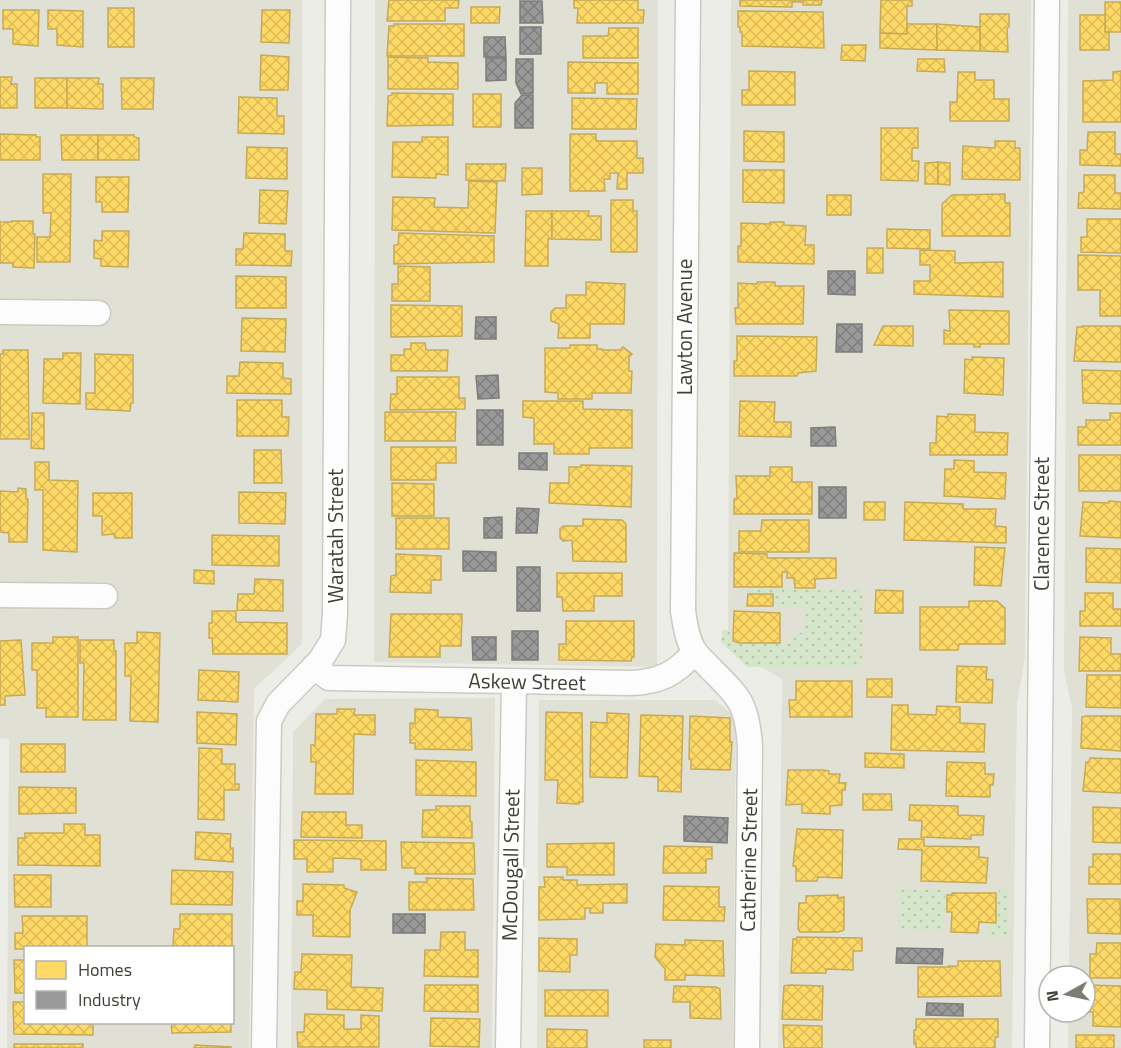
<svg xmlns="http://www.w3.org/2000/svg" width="1121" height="1048" viewBox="0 0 1121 1048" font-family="'Titillium Web',sans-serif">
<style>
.residential{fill:#e1e0d5;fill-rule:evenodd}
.green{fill:url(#green-dots)}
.homes{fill:url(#homes-cross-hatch);stroke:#c6ab57;stroke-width:1.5}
.industry{fill:url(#industry-cross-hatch);stroke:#7f7e7b;stroke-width:1.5}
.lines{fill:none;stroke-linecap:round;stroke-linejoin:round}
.street-casing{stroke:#cbcbc5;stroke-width:27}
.street{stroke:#fcfcfc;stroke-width:24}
.labels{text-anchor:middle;stroke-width:6;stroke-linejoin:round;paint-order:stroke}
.street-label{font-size:21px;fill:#423f35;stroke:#fff}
</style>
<defs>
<pattern id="green-dots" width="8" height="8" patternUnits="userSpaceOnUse" patternTransform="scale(1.5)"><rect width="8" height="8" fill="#d6e6ca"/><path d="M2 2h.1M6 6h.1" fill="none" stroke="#b9c6ae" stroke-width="1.8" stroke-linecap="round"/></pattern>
<pattern id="homes-cross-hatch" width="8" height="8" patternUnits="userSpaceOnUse" patternTransform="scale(1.5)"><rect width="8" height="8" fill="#ffd966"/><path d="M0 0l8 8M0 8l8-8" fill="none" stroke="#dcbb59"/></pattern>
<pattern id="industry-cross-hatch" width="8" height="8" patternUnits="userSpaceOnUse" patternTransform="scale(1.5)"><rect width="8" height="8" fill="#999"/><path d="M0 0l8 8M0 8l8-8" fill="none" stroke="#7e7e7e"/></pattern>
</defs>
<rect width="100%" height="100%" fill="#edede8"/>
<g class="residential">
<path d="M0 0H302V644L254 689 249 1048H7L9 739 0 738ZM26 948H232V1022H26Z"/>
<path d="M375 0H658L657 667 374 662Z"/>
<path d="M731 0H1031L1025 658 1017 703 1012 1048H778L782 679 728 648Z"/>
<path d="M1068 0H1121V1048H1068V1012H1085V976H1069L1072 708 1064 670Z"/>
<path d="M495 698 492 1048H291L293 732 325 699Z"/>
<path d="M539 700H715L736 718 733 1048H537Z"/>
</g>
<g class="green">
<path d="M748 587 862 590V667H747L721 642 722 630H730L731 643 791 644V633H804L805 608 775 607 774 593H748Z"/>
<path d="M999 887H1008V938H983V934H988V924L997 923V895H999Z"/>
<path d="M899 889 945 890 944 931 898 930Z"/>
</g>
<g class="homes">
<path d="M389 0H459L458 8H445V21H387Z"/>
<path d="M574 0H638V10H644L643 23H577L578 8H574Z"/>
<path d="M740 0H822L821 5H803V2H792V7L740 6Z"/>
<path d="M881 0H912V6H907V34L880 33Z"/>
<rect x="1105" y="2" width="16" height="30"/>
<path d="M471 7H500L499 23H471Z"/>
<rect x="108" y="8" width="26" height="39"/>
<path d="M3 10H39L38 46 13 44V29H3Z"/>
<path d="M48 10 83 11V47L57 45V29H48Z"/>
<path d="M262 10H290L289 43 261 42Z"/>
<path d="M738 11 823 12 824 48 742 46V32H740V27H738Z"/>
<path d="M980 14H1009V27L1007 28 1008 52 980 51Z"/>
<path d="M1080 15H1105V32H1109V50H1080Z"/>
<path d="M394 24H464V56H387L389 26H394Z"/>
<path d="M907 24H937V50L880 48V33L907 34Z"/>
<path d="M937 24 980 27V51L937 50Z"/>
<path d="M609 28H638V58H583V36H608Z"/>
<path d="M842 45H866L865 61 841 60Z"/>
<path d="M261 55 289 57 288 90H260Z"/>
<path d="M388 57 428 58V62L458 63V89H388Z"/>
<path d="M918 59H944L945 72 917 71Z"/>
<path d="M568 62 638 63V94H607V83H595V93H568Z"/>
<path d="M749 71 795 72V105H742V90H749Z"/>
<path d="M1121 71V122H1083V81L1113 80V72Z"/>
<path d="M958 72H975V80H994V99H1009V121H950V102H957Z"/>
<path d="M0 77H12L11 84H17V108H0Z"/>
<rect x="35" y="78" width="32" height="30"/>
<path d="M67 78H99L98 84H103V109L67 108Z"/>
<path d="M121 78H154L153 109H122Z"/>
<path d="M392 93 453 94V125L387 126 388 96 392 95Z"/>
<rect x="473" y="94" width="28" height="33"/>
<path d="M239 97 277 98V116H284V134L238 133Z"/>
<path d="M572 98 637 99 636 129H572Z"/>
<path d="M881 128H918V148H912V161H919L918 181 881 180Z"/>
<path d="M744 131 784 132V162L744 161Z"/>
<path d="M1088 132H1115V154H1121V166L1080 165V150H1087Z"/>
<path d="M0 134 36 135V137H40V160H0Z"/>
<path d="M570 134H596V141H637V158H643V173H627V189H617L618 173H610V179H604L605 191H570Z"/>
<path d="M61 135H98V160H62Z"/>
<path d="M98 135H134V137L139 138V160H98Z"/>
<path d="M422 137H448V175L436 174V178L392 177 393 142H422Z"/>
<path d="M995 141H1015V148H1020V180L962 179 963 146 995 148Z"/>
<path d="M247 147 287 148V179L246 178Z"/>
<path d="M938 162V184H925V163Z"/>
<path d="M938 162 950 163V185L938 184Z"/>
<path d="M466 164H506L505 181 466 180Z"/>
<path d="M522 168H542V194L522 195Z"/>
<path d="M743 170H784V203L743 202Z"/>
<path d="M43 174H71L70 262H37V237H50L51 213H43Z"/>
<path d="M1084 175H1115V193H1121V209L1078 208 1079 193 1084 192Z"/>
<path d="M96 177H129L128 212H102V202H96Z"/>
<path d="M469 181 497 182 495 233 392 230 393 197 435 198 434 207 468 208Z"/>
<path d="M260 190 288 191 286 224 259 223Z"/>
<path d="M1005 194V203H1010V236H942V204L952 195Z"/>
<rect x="827" y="195" width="24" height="20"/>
<path d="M611 200H633V211H637V252H611Z"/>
<path d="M526 211H552V239H548V266H525Z"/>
<path d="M552 211H589L588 216H601V240L552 239Z"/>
<path d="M1087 219H1121V253L1081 252V237H1087Z"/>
<path d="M12 221H33V234H35L34 268 13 267V263H0V222H12Z"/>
<path d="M770 222H784V225L806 226 805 245H814V264L738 262V246H741V223L770 224Z"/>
<path d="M887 229 930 230V249L887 248Z"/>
<path d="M102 231H129L128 267 101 266V259L94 258V240L102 241Z"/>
<path d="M244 233 285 234V251H292L291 266 236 265V249H243Z"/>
<path d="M399 233 494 236V262L394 264V245H398Z"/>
<rect x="867" y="248" width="16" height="25"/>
<path d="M920 250 955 251V263L1003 262V297L914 294V281H930V265H920Z"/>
<path d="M1078 255 1121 256V316H1100V290H1078Z"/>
<path d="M398 266 430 267V301H392V284H398Z"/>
<path d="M236 276 286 277V308H236Z"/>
<path d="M586 282 625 284 624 324H590V338H558L559 324 551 321V312L555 308H566V295H586Z"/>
<path d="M757 282H775V286H804L803 324H736L735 308H738V283L757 284Z"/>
<path d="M391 305 462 306V336L391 337Z"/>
<path d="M949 310 1009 311V344H980V347H974V344H944V330L950 331Z"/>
<path d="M242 318 286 319 285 352 241 351Z"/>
<path d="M883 326H913V346L874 345Z"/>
<path d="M1082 326H1121V362L1074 361 1077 327H1082Z"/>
<path d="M737 336 817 337 816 371 798 373 797 376H734V361H737Z"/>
<path d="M411 343H425L426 350H448L447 371H391V355H404V349H411Z"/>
<path d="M570 345H597V349H602V350H620L623 347 632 354 629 357V371H632L631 393H592V399H558V393L545 392V348H570Z"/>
<path d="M3 350H28L29 439H0V354H3Z"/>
<path d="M63 353H81L80 404 43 403 44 359H63Z"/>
<path d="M95 354 133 355V403H131L130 411 86 409V393H95Z"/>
<path d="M972 357 1004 358 1003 395 964 393 965 359 972 360Z"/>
<path d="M240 362 283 363V378L291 379V394L227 393V376H239Z"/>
<path d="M1082 370 1121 371V404L1083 403Z"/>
<path d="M397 377H459V398H465V409L390 410 391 394H397Z"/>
<path d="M237 400H282V417H289L288 436H237Z"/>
<path d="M523 401H583V409L632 410V448H589V454H554V444H534V418L523 417Z"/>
<path d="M740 401 775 402 774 422H791V437L739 436Z"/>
<path d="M385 412H456L455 441H385Z"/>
<path d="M32 413H44V449L31 448Z"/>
<path d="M1110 413H1121V445H1078V427H1086V420H1110Z"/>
<path d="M948 414 975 415V432L1008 433 1007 455H930V443H936L937 416 948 417Z"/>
<path d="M391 447H456V463H436V480H391Z"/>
<path d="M254 450H281L282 483H254Z"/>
<rect x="1079" y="455" width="42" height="36"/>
<path d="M954 460 974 461V472L1006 473 1005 499 944 496 945 469H954Z"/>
<path d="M35 462H49V480L78 481 77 552 43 550V490H35Z"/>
<path d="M581 465 632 466 631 507 549 503 550 483H569V467H581Z"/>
<path d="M770 467H792V482H812V514H734V499L737 498 736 476H770Z"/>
<path d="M392 483 434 484V516H392Z"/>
<path d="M18 488 26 489V499H28L27 542H9V533L0 532V491L18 492Z"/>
<path d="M239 492 286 493 285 524 239 523Z"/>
<path d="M93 493H132V538H115L114 534 102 535V516H93Z"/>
<path d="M1109 501 1121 502V538L1080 536 1083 502 1109 503Z"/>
<rect x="864" y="502" width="21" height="18"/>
<path d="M905 502 963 504V509H996L995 526 1006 527V543L904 540Z"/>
<rect x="396" y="518" width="53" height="31"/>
<path d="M583 519 622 520 626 524V562L573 561 572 540 563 541 560 538V529L563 526H583Z"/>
<path d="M762 520H809V552H739V531H761Z"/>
<path d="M212 535 279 536V566L212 565Z"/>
<path d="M975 547 1005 548 1001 586 974 585Z"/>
<path d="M1086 548 1121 549V583L1086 582Z"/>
<path d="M734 553 767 554V558H836V578L815 579V588H795L794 578H787V572H782V587H734Z"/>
<path d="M396 554 441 556V580H431V593L390 592 391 576 396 575Z"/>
<path d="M194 570 214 571V584L194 583Z"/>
<path d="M557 573H622V596H594V611H563L562 597H557Z"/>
<path d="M255 579 283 580V611L237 610 238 594H254Z"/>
<path d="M876 590 903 591V613H875Z"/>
<path d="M1085 593H1113V609H1121V626H1080V611H1085Z"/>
<path d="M748 594H773V606H747Z"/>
<path d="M969 601H997L1005 608V644H959L958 650H920V607H969Z"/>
<path d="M212 611H236V622L287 623V654H213L212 638H209V623H212Z"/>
<path d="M734 611 780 613V643H738L737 642 733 641Z"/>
<path d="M391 614H462L461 646H440V657H389Z"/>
<path d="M566 621H634V657H632L631 661 559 660V644H566Z"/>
<path d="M137 632 160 633 158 722 130 721 131 676H125V643H137Z"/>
<path d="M53 637H78V717H46V708H37V670H32V643H53Z"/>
<path d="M1080 637 1111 638V654H1121V671H1079Z"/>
<path d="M21 640 25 695 5 696V705H0V641Z"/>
<path d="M80 640H114V651H116V720H83L84 663H80Z"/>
<path d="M957 666 987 667 986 679 993 680 992 703 956 702Z"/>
<path d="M199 670 239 672 238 702 198 700Z"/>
<path d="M1087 675H1121V708L1086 707Z"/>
<rect x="867" y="679" width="25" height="18"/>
<path d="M796 681H852V717H790L789 700H796Z"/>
<path d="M892 705H908V714L936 715 937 706 960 707V723L985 724 984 752 891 750Z"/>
<path d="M337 709H355L354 715H375V735L354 734 353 794H315L316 762H311V745H315L316 714H337Z"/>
<path d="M415 709 438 710V717L471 718 472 750 415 749V743H410V723H415Z"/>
<path d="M197 712 237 714 236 745 197 743Z"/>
<path d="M546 712 582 713 583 802H579V804L557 803 558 780H545Z"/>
<path d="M607 713 629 714 627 778 590 777 591 722 607 723Z"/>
<path d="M641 715 683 716 681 792 658 791V777L639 776Z"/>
<path d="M690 716 730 718V742H732L730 770 691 769V759H689Z"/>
<path d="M1086 716H1121V751L1081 748 1082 717Z"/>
<rect x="21" y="744" width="44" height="28"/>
<path d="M199 748 222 749V764H235V784H239V790H224V820L198 819Z"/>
<path d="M865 753 904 754V768L865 767Z"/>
<path d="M1090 758 1121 759V793L1083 791 1086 762H1089Z"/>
<path d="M416 760 476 762V796L416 795Z"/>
<path d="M947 762 985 763V774H994L993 785H990V797L946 796Z"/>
<path d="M788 770H823L829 771V774H840L839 783H846L845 790H842V805L830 806V814L802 813V804L786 805Z"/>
<path d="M19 787 76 788V813L19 814Z"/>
<path d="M863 794H891L892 810H863Z"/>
<path d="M910 805 958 806V815L984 816 983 835H971V839L921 837 922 821 909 820Z"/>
<path d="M436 806H470V821L472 822V838L422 837 423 810H436Z"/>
<path d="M1093 807 1121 808V843L1093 842Z"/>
<path d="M302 812H346V825H362V838L301 837Z"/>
<path d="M64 824H85V835H100V866L18 865V838H25V833H64Z"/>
<path d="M797 829 843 830 842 878 818 877 817 881H796V866H793Z"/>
<path d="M196 832 231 834 230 848H233V862L195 859Z"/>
<path d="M899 839H924V846L979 847V857L988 858 986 883 921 881 922 850 898 849Z"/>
<path d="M294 840 386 841V870H361V859L333 858V872H307V859H294Z"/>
<path d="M401 842 474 843 475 874H415V868H402Z"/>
<path d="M614 843V875H567V867H547V844Z"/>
<path d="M664 846 712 847V859H706V873H663Z"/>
<path d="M1093 854H1121V884H1089V867H1093Z"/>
<path d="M172 870 233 872 232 905 171 904Z"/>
<path d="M14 875H51V907H15Z"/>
<path d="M544 877H563V880H577V885L627 884V903H603V913H590V908H585V919L539 920V887H545Z"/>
<path d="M426 878 473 879 474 910H409V882H427Z"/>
<path d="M303 884 344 885V888L357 892 350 910V937L313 936V915H297V901H303Z"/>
<path d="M664 886 719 887V907H725L724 921 663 920Z"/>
<path d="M952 893H996V923L979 922 978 933 951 932 952 912H947V895H952Z"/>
<path d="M838 895V898L844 897V930L838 932H800L798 929 799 903H806V896Z"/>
<path d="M1087 899H1120L1121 934 1088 933Z"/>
<path d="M180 914H232V946H173L174 929H180Z"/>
<path d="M22 916H87V948L15 949V933H23Z"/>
<path d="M441 932H465V950H478V977L424 976 425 950H440Z"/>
<path d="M797 937 862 938V951H853V970L826 969V973H791L793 939H797Z"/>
<path d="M539 938 577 939V955H570V972L539 971Z"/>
<path d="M685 940 723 941 724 976 685 975V980H665V969L655 957 656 944 685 945Z"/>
<path d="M1097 943H1121V978H1090V954H1096Z"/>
<path d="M302 954 352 955 351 987 383 988 382 1011 327 1009V990L294 989 295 972H301Z"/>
<path d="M14 960H26V993H15Z"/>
<path d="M958 961H1000L1001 996 918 997V967H950L949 966H958Z"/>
<path d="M425 985H478V1012L424 1011Z"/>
<path d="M790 985 823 986 822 1020 782 1019 784 986Z"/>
<path d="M1085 985 1121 986V1027L1093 1026V1012H1085Z"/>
<path d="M674 986 716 987 720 989 721 1019 690 1018V1002H673Z"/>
<rect x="545" y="990" width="63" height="26"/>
<path d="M13 1002H26V1022H93V1035L14 1034Z"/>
<path d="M305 1014 344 1015V1029H361V1015L379 1016V1047H298L297 1032H304Z"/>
<path d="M431 1018 480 1019 479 1047 430 1046Z"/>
<path d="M916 1019H998V1037H995V1048H916V1043L914 1044V1030H916Z"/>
<path d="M171 1022H231V1032L172 1033Z"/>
<path d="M783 1025 822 1026V1048H784Z"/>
<path d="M547 1029 587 1030V1048H547Z"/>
<rect x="1076" y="1035" width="38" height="13"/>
<rect x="644" y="1040" width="27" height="8"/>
<rect x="14" y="1044" width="69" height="4"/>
<path d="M195 1045 231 1047V1048H194Z"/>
</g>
<g class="industry">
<path d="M520 1H542L543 23H520Z"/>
<rect x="520" y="27" width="21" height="27"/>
<path d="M484 37H505L506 57H484Z"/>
<path d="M486 58H506V80L486 81Z"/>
<path d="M516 59H533V93L521 94 516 83Z"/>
<path d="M522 95H533V128H515V103Z"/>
<path d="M828 271H855V295L828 294Z"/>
<path d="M476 317H496V339H475Z"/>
<path d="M837 324H862V352H836Z"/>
<path d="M498 375 499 398 478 399 476 376Z"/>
<rect x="477" y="410" width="26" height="35"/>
<path d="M835 427 836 446H811V428Z"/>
<path d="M519 453H547V470L519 469Z"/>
<rect x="819" y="487" width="27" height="31"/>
<path d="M517 508 539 509 537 533H516Z"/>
<path d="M502 517V538H484V518Z"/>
<path d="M463 551 496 552V571H463Z"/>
<rect x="517" y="567" width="23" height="44"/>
<rect x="512" y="631" width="26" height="29"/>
<path d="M472 637H496V660H473Z"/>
<path d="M684 816 728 818 727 843 684 841Z"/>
<rect x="393" y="914" width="32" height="19"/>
<path d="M897 948 943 949 942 964 896 963Z"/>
<path d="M927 1003 963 1004V1016L926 1015Z"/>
</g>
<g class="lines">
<defs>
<g id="street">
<path d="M688 0 683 611C685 624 687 640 695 652 699 658 706 663 711 669 740 698 747 704 750 746L747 1048"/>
<path d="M0 312 98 313"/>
<path d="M0 595 105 596"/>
<path d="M314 667 329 678 631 683C660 682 675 674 695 652"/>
<path d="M264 1048 269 721 278 704 320 661 333 640 335 613 338 0"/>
<path d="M508 1048 514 682"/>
<path d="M1037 1048 1047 0"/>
</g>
</defs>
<use href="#street" class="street-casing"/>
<use href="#street" class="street"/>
</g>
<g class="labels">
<g class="street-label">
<text transform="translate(685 327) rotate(-90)" y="7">Lawton Avenue</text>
<text transform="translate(1042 524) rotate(-90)" y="7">Clarence Street</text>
<text transform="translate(336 536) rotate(-90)" y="7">Waratah Street</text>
<text transform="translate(527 682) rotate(1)" y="7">Askew Street</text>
<text transform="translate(749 860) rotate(-89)" y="7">Catherine Street</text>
<text transform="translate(511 865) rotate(-89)" y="7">McDougall Street</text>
</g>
</g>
<rect x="24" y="946" width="210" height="78" fill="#ffffff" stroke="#b3b2ae" stroke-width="1.5"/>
<rect x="36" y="961" width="30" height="18" fill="#ffd966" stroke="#b3b2ae" stroke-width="1.5"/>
<text x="78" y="976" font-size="18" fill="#423f35">Homes</text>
<rect x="36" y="991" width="30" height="18" fill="#999999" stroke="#b3b2ae" stroke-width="1.5"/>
<text x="78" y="1006" font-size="18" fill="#423f35">Industry</text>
<g transform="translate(1067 994) rotate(262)"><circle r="28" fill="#ffffff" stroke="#b3b2ae" stroke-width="1.5"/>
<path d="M0-4.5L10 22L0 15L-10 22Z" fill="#7e7c74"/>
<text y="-9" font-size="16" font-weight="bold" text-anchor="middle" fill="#423f35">N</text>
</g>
</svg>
